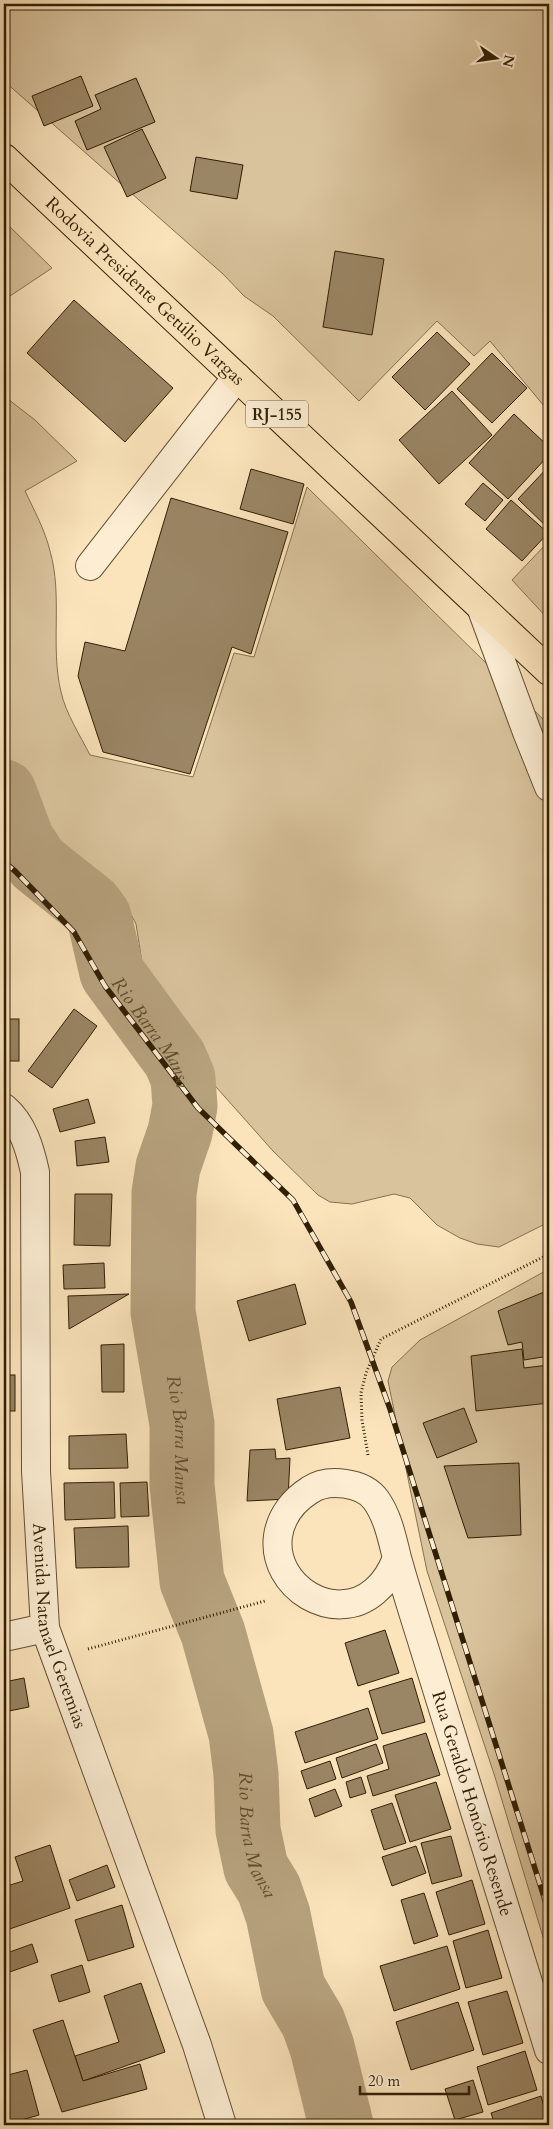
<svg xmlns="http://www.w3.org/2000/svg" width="553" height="2129" viewBox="0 0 553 2129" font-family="Cardo,serif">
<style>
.green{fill:#d9c39d;stroke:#857150}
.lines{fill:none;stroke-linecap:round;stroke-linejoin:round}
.river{stroke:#b6a17d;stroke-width:65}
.building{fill:#9a8564;stroke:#311f04}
.minor-casing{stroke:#645032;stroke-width:30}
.major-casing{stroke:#311f04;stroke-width:30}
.path{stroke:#311f04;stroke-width:3;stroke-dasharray:1 2.5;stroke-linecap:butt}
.minor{stroke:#fcedd3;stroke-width:28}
.major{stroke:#fbe4bc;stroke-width:28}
.rail-casing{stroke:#311f04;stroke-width:5.5}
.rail{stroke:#fcedd3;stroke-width:4;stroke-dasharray:11;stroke-linecap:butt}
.labels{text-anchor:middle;stroke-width:5;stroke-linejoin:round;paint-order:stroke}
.shield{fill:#fcedd3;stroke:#6e5d42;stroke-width:1}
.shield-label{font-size:16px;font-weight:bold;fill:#311f04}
.street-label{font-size:18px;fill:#311f04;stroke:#fcedd3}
.water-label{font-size:19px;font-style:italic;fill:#604c2e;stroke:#fcedd3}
</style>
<rect width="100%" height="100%" fill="#fbe4bc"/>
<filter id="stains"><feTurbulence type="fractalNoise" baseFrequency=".004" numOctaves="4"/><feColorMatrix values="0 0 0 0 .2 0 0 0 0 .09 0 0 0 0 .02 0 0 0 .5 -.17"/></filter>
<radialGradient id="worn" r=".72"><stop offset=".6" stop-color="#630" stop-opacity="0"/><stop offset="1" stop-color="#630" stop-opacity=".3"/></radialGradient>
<g class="green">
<path d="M4 4H549V412L490 341 474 356 437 321 359 401 273 316 244 296 223 274 4 81Z"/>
<path d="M4 221 52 268 4 300Z"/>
<path d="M4 396 35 420 77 461 25 491C34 510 45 530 50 551 63 596 50 646 61 692 66 714 80 735 90 755L193 777 234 653 254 657 307 487 549 725V1222L499 1247 477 1244 460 1238 437 1225 410 1198 394 1194 352 1204 330 1202 318 1195 273 1151 201 1070 176 1036 152 997 142 962 136 924 126 905 111 890 63 862 41 842 27 821 16 795 4 744V518L8 492 4 480Z"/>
<path d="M549 541V620L512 580Z"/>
<path d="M549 1269V1957L495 1777 427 1571 388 1381 392 1367 420 1340Z"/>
</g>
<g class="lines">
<path class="river" id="s1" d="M4 792 22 840 37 863 91 906 99 917 112 973 175 1059 183 1078 185 1106 180 1132 168 1167 164 1193 163 1312 182 1424V1485L192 1581 213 1633 241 1734 246 1774 248 1830 256 1868 269 1889 278 1915 293 1988 313 2022 322 2047 341 2125"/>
</g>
<g class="building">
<path d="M81 76 93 106 44 126 32 96Z"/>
<path d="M136 78 155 122 87 150 75 121 101 109 95 95Z"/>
<path d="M142 129 166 178 127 197 104 147Z"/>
<path d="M196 157 243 165 237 199 190 191Z"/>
<path d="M335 251 384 259 372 335 323 327Z"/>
<path d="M74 300 173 388 125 442 27 353Z"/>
<path d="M437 332 470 364 425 410 392 377Z"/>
<path d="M492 353 527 388 492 423 457 389Z"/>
<path d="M452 391 492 435 439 484 399 440Z"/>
<path d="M514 414 549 447V455L508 499 469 463Z"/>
<path d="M549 466V529L518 499Z"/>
<path d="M251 469 304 484 293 524 240 509Z"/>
<path d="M483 483 503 500 485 521 465 504Z"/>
<path d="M171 498 288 532 251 654 232 647 190 774 103 752 78 676 85 642 125 651Z"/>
<path d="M511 500 548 533 522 561 486 529Z"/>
<path d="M74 1009 97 1026 52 1088 28 1071Z"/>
<rect x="4" y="1019" width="15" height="42"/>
<path d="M88 1099 95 1123 60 1132 53 1109Z"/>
<path d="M105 1137 109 1162 77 1166 75 1141Z"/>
<path d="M75 1194H112L110 1246 74 1245Z"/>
<path d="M104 1263 105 1288 64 1289 63 1265Z"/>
<path d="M295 1284 306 1324 249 1341 237 1301Z"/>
<path d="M549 1290V1356L524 1360 522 1342 508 1345 498 1311Z"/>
<path d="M129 1294 69 1329 68 1296Z"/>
<rect x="4" y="1315" width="4" height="39"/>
<path d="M124 1344V1392H102L101 1345Z"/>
<path d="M522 1349 524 1368 549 1365V1403L476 1411 471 1356Z"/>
<rect x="4" y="1375" width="11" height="36"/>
<path d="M340 1387 350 1438 286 1450 277 1399Z"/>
<path d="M464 1408 477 1442 437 1458 423 1423Z"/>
<path d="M126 1434 128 1468 69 1469V1436Z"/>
<path d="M275 1449 276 1459 290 1458 288 1499 247 1501 250 1450Z"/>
<path d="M519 1463 521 1535 468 1538 444 1466Z"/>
<path d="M114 1482 115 1518 65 1520 64 1483Z"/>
<path d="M147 1482 149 1516 121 1517 120 1483Z"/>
<path d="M128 1526 129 1567 76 1568 74 1528Z"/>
<path d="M385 1630 399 1673 358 1686 345 1643Z"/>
<path d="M24 1678 29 1707 4 1712V1682Z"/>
<path d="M412 1678 425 1722 382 1734 369 1691Z"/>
<path d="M368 1708 378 1739 305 1763 295 1732Z"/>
<path d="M426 1733 440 1775 373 1796 367 1776 389 1769 383 1746Z"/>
<path d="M376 1744 383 1763 342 1778 336 1758Z"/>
<path d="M330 1761 336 1779 307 1789 301 1771Z"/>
<path d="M361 1777 366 1793 350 1798 346 1782Z"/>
<path d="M436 1782 451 1829 410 1842 395 1795Z"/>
<path d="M335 1789 342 1806 315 1817 309 1799Z"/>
<path d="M392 1803 406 1843 384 1850 371 1810Z"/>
<path d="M451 1836 462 1876 432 1884 421 1843Z"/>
<path d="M50 1845 70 1908 4 1931V1887L23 1881 15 1857Z"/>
<path d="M416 1846 426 1873 392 1886 382 1857Z"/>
<path d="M107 1865 115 1887 77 1901 69 1880Z"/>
<path d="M472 1880 485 1924 449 1935 436 1892Z"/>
<path d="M424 1893 438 1936 414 1944 401 1900Z"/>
<path d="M122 1905 134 1947 88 1961 75 1920Z"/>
<path d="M488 1930 502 1978 466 1988 453 1941Z"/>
<path d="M32 1944 38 1962 4 1974V1954Z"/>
<path d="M447 1946 460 1989 394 2011 380 1966Z"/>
<path d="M82 1965 90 1992 59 2002 51 1975Z"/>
<path d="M141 1983 165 2052 83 2081 75 2056 119 2042 104 1996Z"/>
<path d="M507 1991 523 2043 483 2055 468 2002Z"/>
<path d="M458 2002 474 2050 411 2070 396 2022Z"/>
<path d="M63 2020 83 2081 140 2064 147 2089 62 2112 33 2030Z"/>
<path d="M525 2051 537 2090 488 2105 477 2067Z"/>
<path d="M27 2070 39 2115 4 2125V2076Z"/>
<path d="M473 2080 483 2112 455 2120 445 2089Z"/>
<path d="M541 2096 549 2125H495L491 2113Z"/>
<path d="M481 2120 483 2125H465Z"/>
</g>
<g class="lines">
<defs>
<g id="minor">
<path d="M90 566 237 377"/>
<path d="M481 607 527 732 549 787"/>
<path id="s2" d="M4 1108C23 1124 30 1149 35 1172L36 1471 45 1628 197 2045 222 2125"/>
<path id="s3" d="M397 1558C392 1571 386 1582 375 1591 335 1626 271 1587 278 1536 281 1516 294 1500 310 1490 328 1478 363 1482 376 1500 388 1517 392 1538 397 1558 405 1587 414 1615 423 1644 465 1779 507 1915 549 2050"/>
<path d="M4 1637 45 1628"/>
</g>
<g id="major">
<path id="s4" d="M4 158 549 671"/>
</g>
</defs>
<use href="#minor" class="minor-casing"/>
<use href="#major" class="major-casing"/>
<g class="path">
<path d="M368 1455 362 1420 361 1393 366 1373 381 1339 549 1254"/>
<path d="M88 1649 265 1601"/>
</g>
<use href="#minor" class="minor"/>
<use href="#major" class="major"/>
<defs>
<path id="rail" d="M4 862 15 871 74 932 105 986 198 1108 293 1200 351 1302 390 1409 549 1913"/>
</defs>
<use href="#rail" class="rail-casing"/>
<use href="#rail" class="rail"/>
</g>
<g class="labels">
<rect class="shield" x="246" y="400.5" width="62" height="27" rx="4"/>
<g class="shield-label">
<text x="277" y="420">RJ-155</text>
</g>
<g class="street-label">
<text dy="6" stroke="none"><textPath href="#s4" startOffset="194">Rodovia Presidente Getúlio Vargas</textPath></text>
<text dy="6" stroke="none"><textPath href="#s2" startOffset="529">Avenida Natanael Geremias</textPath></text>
<text dy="6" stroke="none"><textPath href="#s3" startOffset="631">Rua Geraldo Honório Resende</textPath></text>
</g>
<g class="water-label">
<text dy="7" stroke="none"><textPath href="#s1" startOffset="291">Rio Barra Mansa</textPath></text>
<text dy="7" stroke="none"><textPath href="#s1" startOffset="712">Rio Barra Mansa</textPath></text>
<text dy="7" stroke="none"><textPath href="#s1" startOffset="1118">Rio Barra Mansa</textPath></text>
</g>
</g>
<rect width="553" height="2129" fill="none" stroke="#fbe4bc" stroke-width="20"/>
<rect x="5" y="5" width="543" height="2119" fill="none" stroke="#311f04" stroke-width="2.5"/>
<rect x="10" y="10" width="533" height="2109" fill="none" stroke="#311f04"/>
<g transform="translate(496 58) rotate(103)" stroke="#fcedd3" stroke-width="4" paint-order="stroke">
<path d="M0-4L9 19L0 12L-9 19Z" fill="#311f04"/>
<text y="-8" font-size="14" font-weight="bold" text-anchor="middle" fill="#311f04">N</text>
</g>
<path d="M360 2086v8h109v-8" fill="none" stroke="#311f04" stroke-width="2.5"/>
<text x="368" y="2086" font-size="15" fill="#311f04" stroke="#fcedd3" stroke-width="4" paint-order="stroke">20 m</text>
<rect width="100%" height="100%" filter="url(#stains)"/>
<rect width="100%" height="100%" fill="url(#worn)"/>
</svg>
